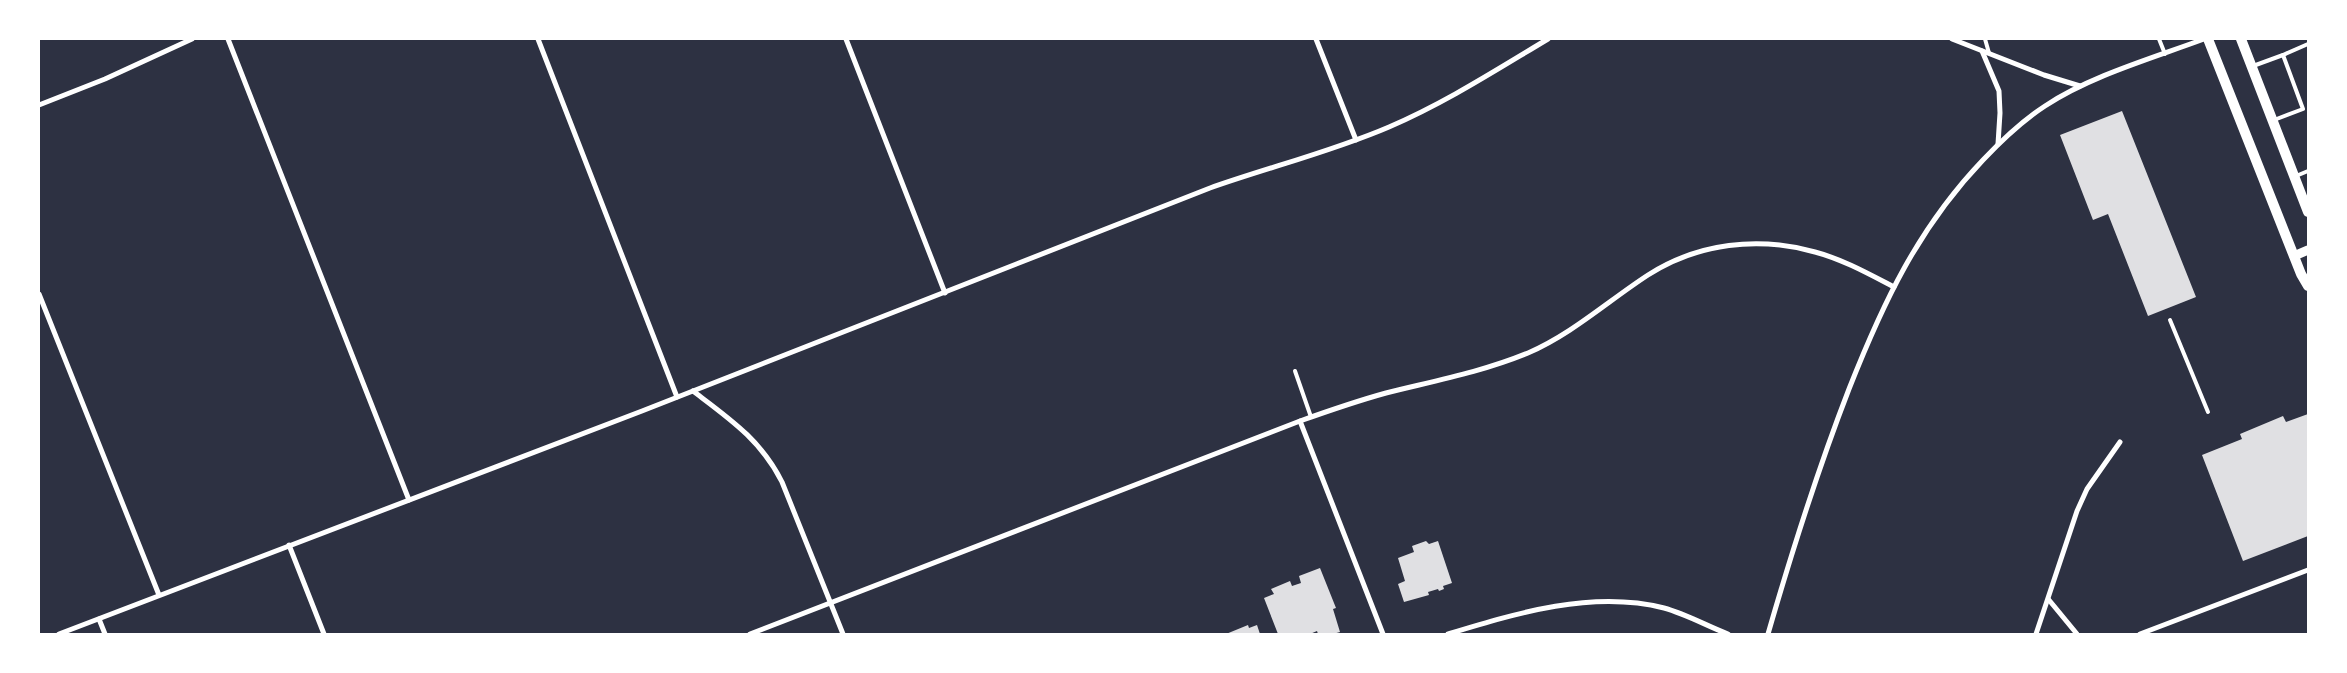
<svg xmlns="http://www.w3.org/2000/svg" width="2347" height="673" viewBox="0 0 2347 673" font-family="Quicksand,sans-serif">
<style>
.building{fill:#e0e0e3}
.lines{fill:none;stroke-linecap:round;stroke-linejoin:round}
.service{stroke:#fff;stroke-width:4}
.minor{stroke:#fff;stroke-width:5}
.tertiary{stroke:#fff;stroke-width:9}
.secondary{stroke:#fff;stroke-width:10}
</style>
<rect width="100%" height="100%" fill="#2d3142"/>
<g class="building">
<path d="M2122 111 2196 297 2148 316 2108 214 2093 220 2060 135Z"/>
<path d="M2308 414V536L2243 561 2202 455 2242 439 2240 434 2283 416 2286 422Z"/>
<path d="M1426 541 1429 544 1438 541 1452 583 1443 586 1444 589 1439 591 1438 589 1428 592 1429 595 1404 602 1398 584 1405 581 1398 558 1414 552 1412 546Z"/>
<path d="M1320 568 1336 608 1333 609 1340 632 1333 634H1318L1317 631 1310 634H1278L1264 598 1274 594 1271 589 1290 581 1292 586 1301 583 1299 576Z"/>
<path d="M1248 625 1249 628 1257 625 1260 634H1226Z"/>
</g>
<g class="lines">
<g class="service">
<path d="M1985 39 1989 53"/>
<path d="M2159 39 2165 54"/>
<path d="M2283 55 2308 44"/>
<path d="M2253 66 2283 55 2303 109 2274 120"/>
<path d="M2296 176 2308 171"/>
<path d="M2170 320 2208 412"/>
<path d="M1295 371 1311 417"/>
</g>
<g class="minor">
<path d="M228 39 409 500"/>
<path d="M538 39 677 397"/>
<path d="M846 39 945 293"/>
<path d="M1316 39 1356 140"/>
<path d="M1952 39 2044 75 2080 86"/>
<path d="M1982 51 1999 91 2000 113 1998 144"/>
<path d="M39 105 105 79 192 39"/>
<path d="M39 294 159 595"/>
<path d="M693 391C730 419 761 440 782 482L843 634"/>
<path d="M1300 421 1383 634"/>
<path d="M289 545 324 634"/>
<path d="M2049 600 2077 634"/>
<path d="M99 619 105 634"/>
<path d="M59 634 642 411 1210 188C1269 167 1331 152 1389 127 1445 103 1496 70 1548 39"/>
<path d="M750 634 1300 421C1328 411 1357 401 1386 393 1434 381 1482 372 1528 353 1572 334 1608 301 1648 275 1698 243 1758 236 1815 252 1842 259 1869 274 1894 287"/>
<path d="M1448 634C1517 613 1592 590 1664 608 1686 614 1707 626 1728 634"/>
<path d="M1768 634C1792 551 1818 469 1849 389 1883 303 1918 228 1983 160 2002 140 2022 121 2045 106 2090 76 2153 58 2204 39"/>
<path d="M2036 634 2077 511 2087 489 2120 442"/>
<path d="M2140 634 2308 570"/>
</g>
<path class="tertiary" d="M2294 256 2308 250"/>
<g class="secondary">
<path d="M2208 39 2301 274 2308 286"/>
<path d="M2241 39 2308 212"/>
</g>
</g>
<rect width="2347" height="673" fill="none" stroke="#ffffff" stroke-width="80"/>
</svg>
